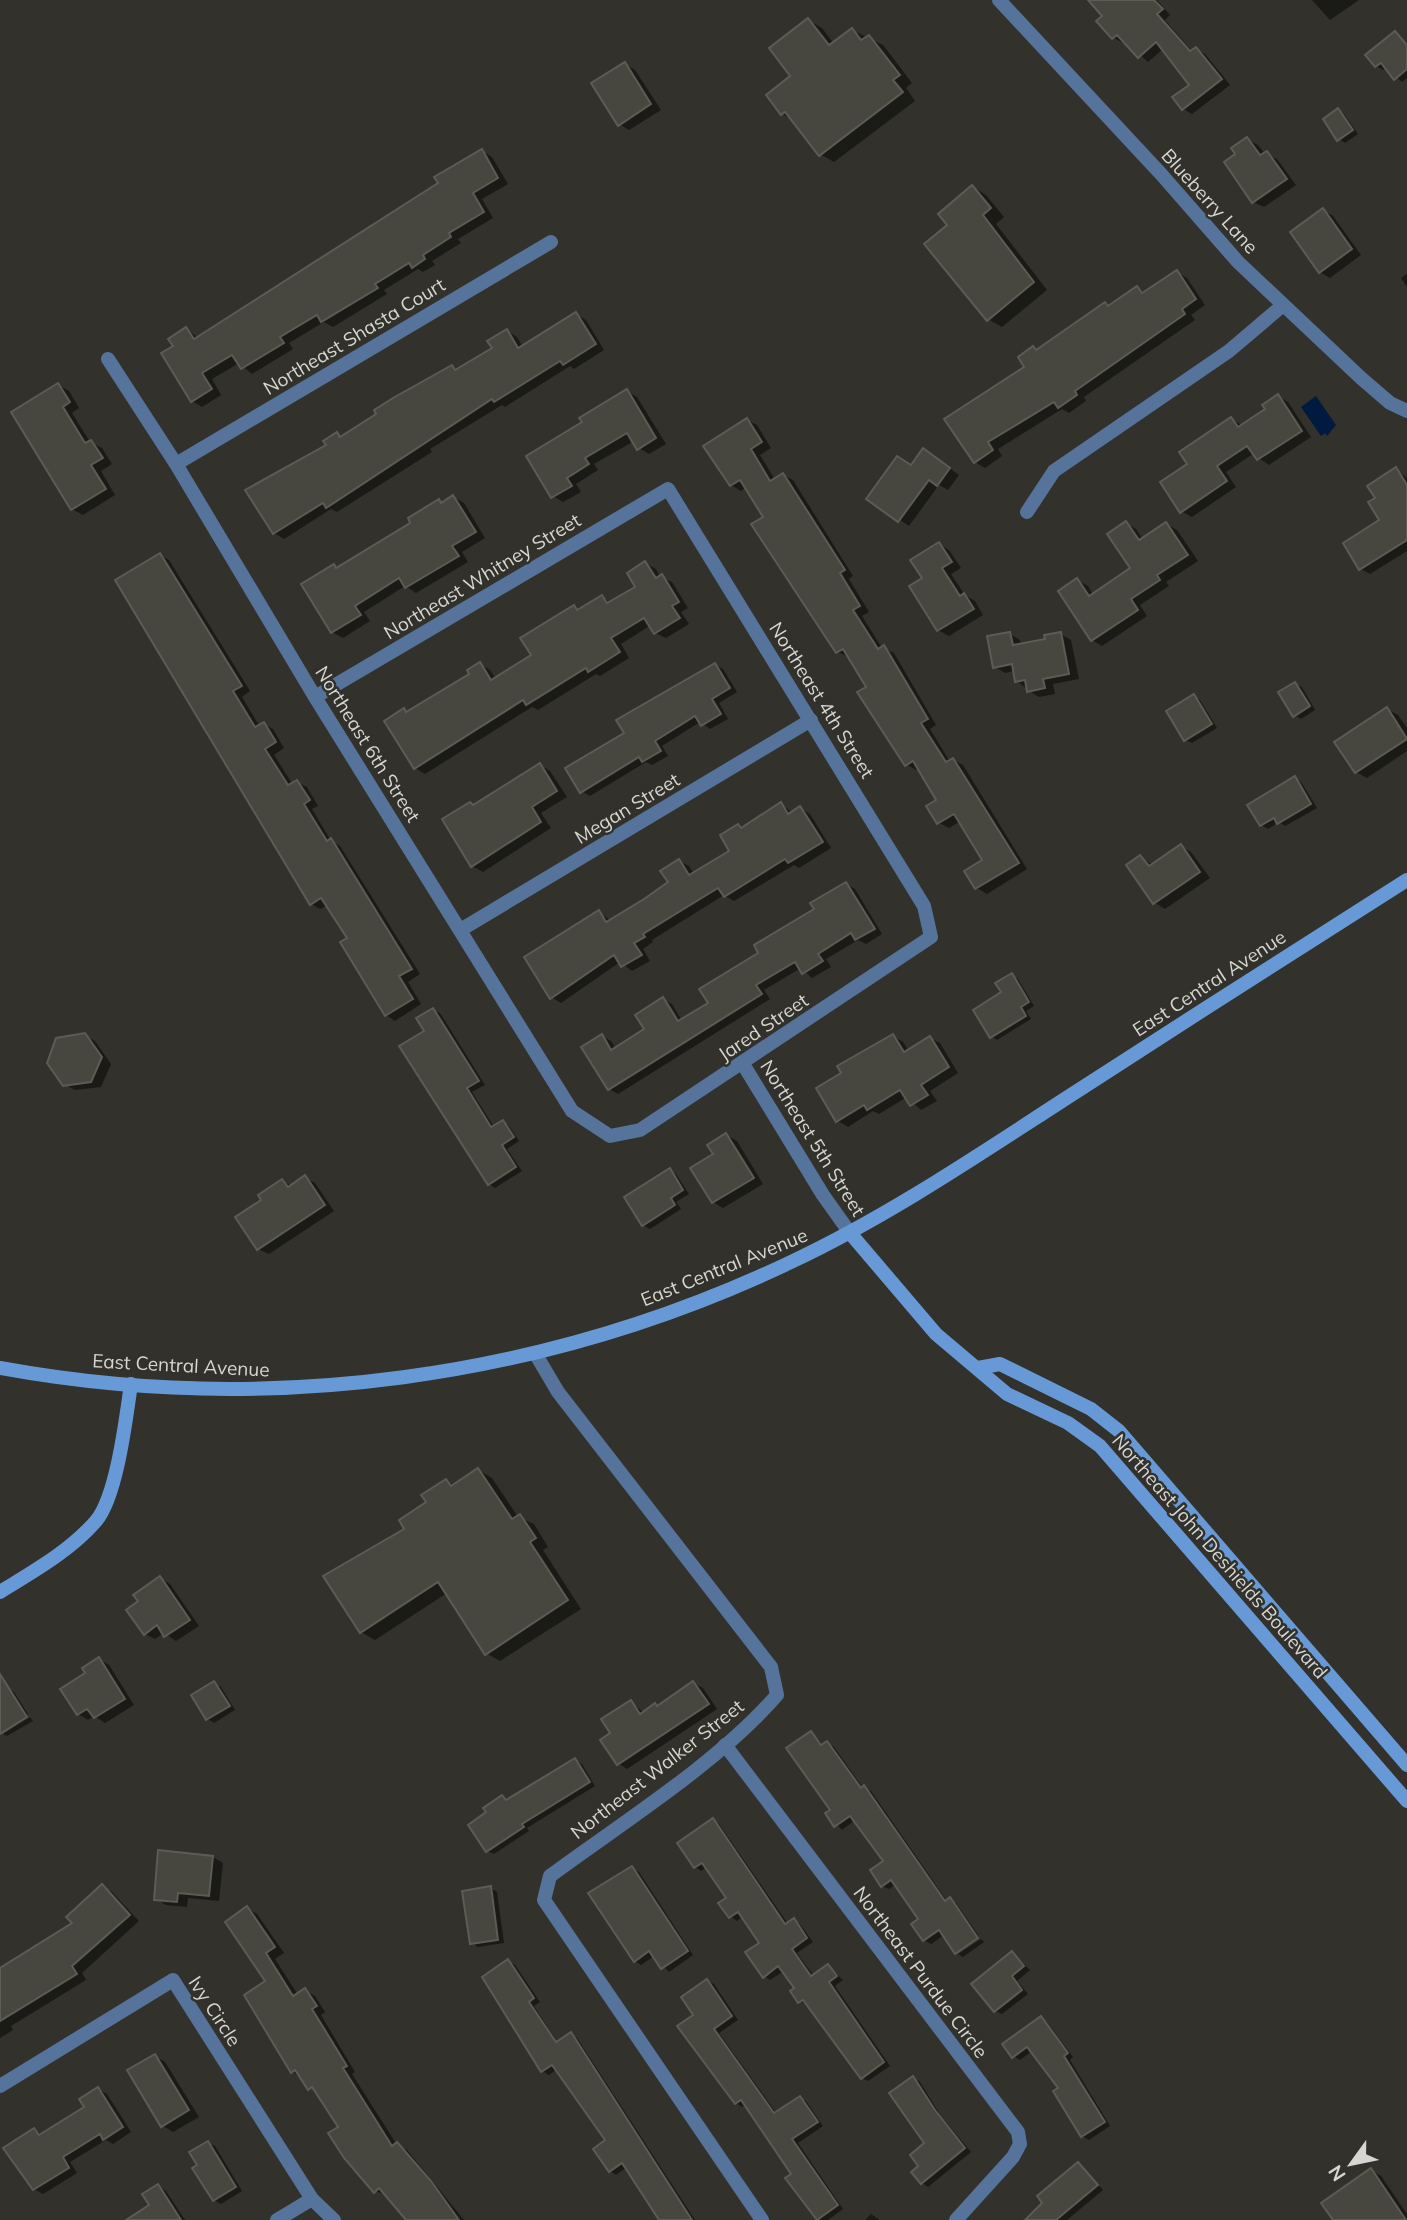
<svg xmlns="http://www.w3.org/2000/svg" width="1407" height="2220" viewBox="0 0 1407 2220" font-family="Mulish,sans-serif">
<style>
.water{fill:#001b3f}
.shadow{fill:#0007}
.building{fill:#474740;stroke:#5c5b54;stroke-width:2}
.lines{fill:none;stroke-linecap:round;stroke-linejoin:round}
.street{stroke:#56749b;stroke-width:14}
.secondary{stroke:#6899d7;stroke-width:14}
.labels{text-anchor:middle;stroke-width:5;stroke-linejoin:round;paint-order:stroke}
.street-label{font-size:19px;fill:#d6d6d2;stroke:#32312b}
</style>
<rect width="100%" height="100%" fill="#32312b"/>
<path class="water" d="M1316 396 1336 425 1327 436 1325 433 1321 436 1301 407Z"/>
<g class="shadow">
<path d="M1101 0H1157L1170 15 1165 20 1193 52 1196 49 1205 54 1230 85 1192 114 1183 109 1191 85 1163 49 1148 62 1125 41 1123 43 1114 38 1099 21 1105 16Z"/>
<path d="M1312 0H1359L1330 20Z"/>
<path d="M808 20 822 28 834 44 852 30 883 45 912 83 906 88 915 101 834 162 820 154 793 120 782 114Z"/>
<path d="M1395 33 1407 43V78L1402 82 1386 67 1383 70 1376 66Z"/>
<path d="M625 64 635 70 661 110 629 130 619 124Z"/>
<path d="M1338 111 1344 114 1358 134 1345 143 1339 139Z"/>
<path d="M1247 139 1258 145 1265 154 1277 159 1296 185 1264 207 1253 202 1237 155Z"/>
<path d="M482 151 492 157 508 184 482 199 493 218 458 239 461 243 432 261 435 265 423 272 418 269 384 290 387 294 333 327 324 322 289 343 293 349 252 374 239 363 212 379 221 395 202 407 192 401 175 347 187 329 198 338 440 184Z"/>
<path d="M973 187 986 195 1004 217 996 224 1047 290 1002 327 988 319 949 225Z"/>
<path d="M1323 210 1333 216 1361 255 1330 278 1320 272Z"/>
<path d="M1177 272 1187 278 1205 305 1191 315 1195 320 1084 397 1086 401 1069 413 1062 409 998 449 1002 456 985 468 975 462 1034 348 1037 351 1105 304 1110 307 1137 288 1146 293Z"/>
<path d="M1407 274V287L1401 278Z"/>
<path d="M576 314 586 320 604 350 574 369 570 366 505 407 502 405 430 449 432 452 337 512 331 509 284 539 274 533 337 434 342 437 452 367 458 371 494 349 507 331 517 337 523 347Z"/>
<path d="M58 385 69 391 79 408 72 413 90 442 102 448 112 464 101 471 115 495 83 515 72 509Z"/>
<path d="M627 391 637 397 666 444 649 454 639 448 634 441 594 464 598 470 576 484 581 492 563 502 553 496 584 423Z"/>
<path d="M1278 396 1288 402 1311 437 1269 465 1253 454 1226 472 1236 487 1192 517 1181 511 1189 464 1232 419 1243 426 1268 410Z"/>
<path d="M747 420 757 425 771 448 760 455 775 480 783 475 793 480 853 576 849 579 869 612 862 616 882 648 894 653 936 725 930 729 950 762 953 760 963 765 1027 869 987 894 977 888 985 861 961 821 949 828 939 823V800L919 768 916 770 906 764 849 657 838 652 754 524 765 517 747 487 741 491 731 485Z"/>
<path d="M934 457 959 475 948 490 939 485 909 526 869 499 912 467Z"/>
<path d="M1396 469 1407 478V551L1370 574 1361 569 1382 520 1377 499Z"/>
<path d="M453 497 464 503 485 538 462 552 468 562 416 593 405 586 364 612 370 621 343 638 332 632 334 566 339 569 412 523 439 501 443 504Z"/>
<path d="M1126 523 1136 529 1143 540 1167 524 1177 530 1198 561 1166 582 1169 586 1140 605 1147 616 1102 646 1092 640 1077 580 1088 586 1093 595 1132 569Z"/>
<path d="M939 544 949 550 961 568 951 574 965 595 975 601 983 615 949 636 938 630 924 579Z"/>
<path d="M160 555 169 560 250 691 242 697 260 727 264 724 273 729 284 748 274 755 293 785 297 782 307 787 318 806 312 809 331 841 340 846 420 974 408 982 421 1004 395 1021 386 1015 349 938 328 905 320 909 311 904Z"/>
<path d="M645 563 656 569 660 577 672 582 688 608 681 612 689 624 666 638 655 633 651 625 621 644 629 658 600 676 596 674 538 710 532 707 425 774 415 768 404 710 408 713 471 675 480 664 490 670 496 679 534 656 574 607 579 611 602 597 612 603 638 587Z"/>
<path d="M1010 634 1020 640 1021 646 1047 641 1061 634 1071 640 1079 679 1053 684 1055 694 1039 697 1029 691 1017 681 1015 671 1005 673 995 667Z"/>
<path d="M715 665 723 669 737 692 719 703 728 719 710 729 700 722 662 746 668 756 652 765 646 762 590 796 581 791 627 733Z"/>
<path d="M1295 684 1302 687 1315 710 1301 719 1294 715Z"/>
<path d="M1194 696 1200 700 1217 728 1192 743 1186 740Z"/>
<path d="M1387 709 1398 715 1407 728V751L1367 778 1356 772Z"/>
<path d="M540 765 550 771 567 797 541 813 551 828 483 872 472 866Z"/>
<path d="M1295 778 1301 782 1317 808 1285 826 1279 822 1268 829 1261 825Z"/>
<path d="M781 804 793 813 800 808 810 814 831 848 799 868 794 865 734 901 724 895 652 940 653 942 643 949 650 961 632 971 620 962 561 1003 551 997 599 912 611 921 670 883 679 861 689 866 694 874 732 851 738 826 742 829Z"/>
<path d="M1181 846 1191 852 1210 878 1165 909 1155 903 1128 865 1140 857 1153 865Z"/>
<path d="M846 884 855 889 882 934 866 944 858 940 826 959 831 967 812 978 801 968 764 990 770 999 618 1094 609 1089 602 1036 611 1041 616 1049 646 1030 663 999 672 1004 682 1021 710 1004 761 954Z"/>
<path d="M1012 975 1018 979 1034 1006 1026 1011 1031 1019 997 1040 991 1036Z"/>
<path d="M433 1010 440 1013 485 1085 472 1092 494 1127 503 1122 509 1126 519 1141 507 1149 522 1171 495 1188 489 1184Z"/>
<path d="M84 1035 95 1041 111 1064 101 1087 75 1090 64 1084Z"/>
<path d="M893 1036 903 1042 909 1051 930 1038 940 1043 958 1073 930 1091 937 1101 921 1110 907 1097 879 1114 873 1111 848 1127 838 1121 843 1073Z"/>
<path d="M726 1135 737 1141 763 1184 723 1208 713 1202 716 1155Z"/>
<path d="M670 1170 676 1174 689 1194 676 1202 681 1209 650 1229 643 1225Z"/>
<path d="M305 1178 315 1183 334 1211 269 1254 258 1249 264 1201 282 1181 292 1186Z"/>
<path d="M478 1470 492 1478 518 1517 534 1524 548 1547 543 1550 581 1609 500 1661 486 1653 447 1593 375 1640 361 1632 407 1529 446 1481 454 1485Z"/>
<path d="M160 1578 170 1584 199 1626 176 1641 164 1633 155 1639 145 1634 140 1602Z"/>
<path d="M99 1659 109 1665 134 1705 105 1723 94 1716 88 1720 78 1714 88 1674Z"/>
<path d="M214 1683 221 1687 235 1710 214 1723 208 1719Z"/>
<path d="M693 1683 703 1688 717 1709 627 1769 618 1763 613 1733 631 1702 644 1713 658 1707Z"/>
<path d="M8 1688 14 1692 28 1714 2 1733 0 1693Z"/>
<path d="M30 1717 33 1721 7 1736 3 1734Z"/>
<path d="M811 1733 824 1745 827 1743 834 1747 863 1788 871 1791 947 1901 956 1903 979 1936 957 1951 944 1935 931 1944 924 1940 921 1920 896 1884 889 1889 882 1886 885 1862 855 1820 842 1830 827 1814 832 1810Z"/>
<path d="M575 1760 582 1764 595 1786 527 1828 529 1831 494 1854 487 1851 489 1813 503 1797 509 1801Z"/>
<path d="M713 1820 719 1824 788 1924 794 1920 800 1924 813 1942 797 1953 814 1976 828 1966 843 1980 835 1986 890 2066 868 2081 862 2078 808 2004 800 2002 796 1988 784 1971 770 1980 764 1976 762 1943 743 1916 737 1921 731 1917 728 1898 707 1867 701 1871 695 1867Z"/>
<path d="M213 1857 223 1863 219 1901 188 1898 187 1907 166 1905 156 1899Z"/>
<path d="M632 1868 639 1872 693 1955 669 1972 654 1956 641 1965 635 1961Z"/>
<path d="M102 1886 112 1892 139 1921 82 1973 86 1980 11 2026 13 2030 0 2038V1970L74 1924Z"/>
<path d="M491 1888 497 1892 504 1943 478 1947 472 1943Z"/>
<path d="M247 1908 257 1914 284 1953 275 1959 298 1995 305 1990 315 1996 325 2012 321 2015 355 2072 352 2074 397 2145 407 2150 464 2220H406L387 2195 375 2191 319 2094 292 2071Z"/>
<path d="M981 1939 984 1942 963 1957 958 1954Z"/>
<path d="M1013 1953 1030 1970 1017 1981 1028 1994 1002 2014 995 2011Z"/>
<path d="M508 1961 515 1965 540 2002 534 2006 558 2043 571 2034 577 2038 695 2220H661L627 2167 616 2175 610 2171 607 2141 557 2069 549 2075 542 2071Z"/>
<path d="M707 1981 714 1984 738 2020 719 2033 777 2114 800 2098 806 2101 823 2126 798 2143 843 2209 828 2220H816L788 2178 793 2174 746 2104 742 2107 736 2103 696 2016Z"/>
<path d="M1041 2018 1047 2022 1073 2057 1070 2060 1110 2126 1089 2140 1082 2136 1060 2089 1032 2051 1020 2060 1013 2056Z"/>
<path d="M155 2056 165 2062 199 2117 173 2132 163 2126 129 2071Z"/>
<path d="M914 2078 920 2082 941 2116 971 2152 928 2187 922 2183 921 2166 927 2144Z"/>
<path d="M98 2089 107 2094 131 2132 113 2144 106 2140 70 2162 77 2173 43 2194 34 2189V2130L43 2135 86 2107Z"/>
<path d="M208 2143 215 2146 242 2191 221 2204 214 2200 199 2166Z"/>
<path d="M1078 2164 1103 2190 1067 2220H1026Z"/>
<path d="M1371 2170 1381 2176 1407 2214V2220H1335Z"/>
<path d="M158 2186 166 2191 185 2220H129L152 2205Z"/>
<path d="M871 2214 877 2218 879 2220H865Z"/>
</g>
<g class="building">
<path d="M1088 0H1154L1163 9 1157 14 1190 51 1196 47 1222 79 1182 110 1172 97 1189 85 1156 42 1138 58 1117 35 1112 39 1096 21 1102 16Z"/>
<path d="M808 18 829 45 852 28 861 40 869 35 900 75 893 80 903 92 819 156 785 112 781 115 766 95 790 76 769 48Z"/>
<path d="M1395 31 1407 45V69L1394 80 1381 63 1375 67 1365 55Z"/>
<path d="M625 62 651 104 618 126 591 83Z"/>
<path d="M1338 108 1353 130 1337 141 1323 119Z"/>
<path d="M1247 137 1260 155 1267 151 1287 179 1252 203 1224 162 1235 154 1231 148Z"/>
<path d="M482 149 498 178 473 193 484 212 449 233 451 237 423 255 425 259 412 268 409 263 375 284 378 288 321 322 317 315 280 337 284 343 241 369 232 355 202 373 212 389 191 402 161 353 173 346 168 339 186 327 194 339 438 183 434 177Z"/>
<path d="M972 185 991 208 983 215 1034 282 987 321 924 244 947 225 938 214Z"/>
<path d="M1323 208 1352 249 1319 273 1290 232Z"/>
<path d="M1177 270 1196 299 1182 309 1185 314 1075 391 1077 395 1058 408 1054 402 988 442 993 450 974 463 944 419 1024 367 1018 357 1033 346 1036 350 1105 302 1108 306 1137 286 1142 293Z"/>
<path d="M576 312 596 344 563 365 560 361 494 402 492 399 326 508 323 503 273 534 245 490 326 445 323 441 337 432 340 437 376 414 374 410 393 398 452 365 455 370 492 348 487 341 507 329 518 348Z"/>
<path d="M58 383 70 402 63 407 85 443 91 440 103 458 91 465 106 489 71 510 11 412Z"/>
<path d="M627 389 656 438 637 450 627 433 585 458 589 464 567 478 572 486 551 498 526 456 582 422 579 418Z"/>
<path d="M1278 394 1302 431 1257 460 1247 446 1217 466 1227 481 1180 513 1160 482 1187 464 1179 452 1231 417 1238 427 1265 409 1262 405Z"/>
<path d="M747 418 762 442 751 449 770 481 783 473 845 570 840 573 860 606 853 610 878 649 884 645 928 719 921 723 946 762 953 758 1019 863 975 889 964 871 982 860 954 814 937 824 926 806 936 800 913 761 905 766 857 692 866 687 843 649 836 653 751 524 763 517 740 480 730 486 703 446Z"/>
<path d="M923 448 950 468 937 486 929 480 898 522 866 499 897 456 911 465Z"/>
<path d="M1396 467 1407 485V540L1359 570 1343 543 1379 520 1368 502 1375 498 1367 486Z"/>
<path d="M453 495 476 532 452 546 459 556 405 588 399 578 355 606 361 615 331 633 301 584 334 564 336 568 410 523 408 518 439 499 441 503Z"/>
<path d="M1126 521 1139 540 1166 522 1188 555 1157 575 1160 580 1131 599 1138 610 1091 641 1058 591 1077 578 1089 596 1130 568 1107 534Z"/>
<path d="M939 542 952 562 942 568 960 596 964 593 974 609 937 631 909 586 922 578 910 560Z"/>
<path d="M160 553 242 686 233 691 255 727 264 722 276 742 265 749 288 785 297 780 310 800 304 804 327 841 331 838 412 969 399 976 413 999 385 1016 340 942 347 938 321 898 310 905 115 580Z"/>
<path d="M645 561 656 578 662 574 679 602 672 606 680 618 654 634 644 618 611 638 620 652 588 672 586 668 526 705 523 700 414 769 384 721 404 708 406 712 469 674 467 670 480 662 491 680 531 655 520 638 574 605 577 610 602 595 607 603 635 587 627 573Z"/>
<path d="M1010 632 1013 645 1045 639 1044 635 1061 632 1069 674 1043 679 1045 688 1027 692 1025 680 1015 682 1012 664 993 668 987 636Z"/>
<path d="M715 663 730 688 712 699 721 714 701 726 695 716 655 741 661 751 642 762 639 757 580 793 565 768 624 733 616 720Z"/>
<path d="M1295 682 1310 706 1293 717 1278 692Z"/>
<path d="M1194 694 1212 724 1184 741 1166 711Z"/>
<path d="M1387 707 1407 739 1355 773 1334 742Z"/>
<path d="M540 763 557 791 532 807 541 822 471 867 442 819 470 802 473 805Z"/>
<path d="M1295 776 1311 804 1277 824 1274 818 1260 826 1247 805Z"/>
<path d="M781 802 788 814 800 806 823 842 788 863 785 859 724 897 718 888 643 934 645 937 634 943 642 955 621 967 614 955 550 999 524 957 599 910 606 922 644 899 668 882 660 871 679 859 689 875 729 851 720 835 738 824 741 828Z"/>
<path d="M1181 844 1200 872 1153 904 1126 865 1140 855 1149 866Z"/>
<path d="M846 882 875 929 855 940 851 933 818 954 823 961 802 974 795 962 756 985 762 994 608 1090 581 1047 602 1034 611 1050 644 1029 635 1015 663 997 678 1021 708 1003 699 989 758 953 754 945 814 909 810 903Z"/>
<path d="M1012 973 1029 1002 1021 1007 1026 1016 990 1038 973 1010 1001 992 995 983Z"/>
<path d="M433 1008 479 1081 467 1088 491 1127 503 1120 514 1137 502 1145 516 1167 488 1185 399 1046 424 1031 416 1018Z"/>
<path d="M85 1033 102 1057 91 1082 63 1086 47 1063 56 1038Z"/>
<path d="M893 1034 904 1052 930 1036 949 1067 921 1085 928 1095 910 1106 900 1090 867 1110 864 1105 836 1122 816 1088 841 1073 837 1066Z"/>
<path d="M726 1133 754 1178 712 1203 690 1168 713 1154 707 1145Z"/>
<path d="M670 1168 683 1190 671 1198 675 1205 642 1226 624 1197Z"/>
<path d="M305 1175 325 1205 257 1250 235 1217 261 1200 258 1195 282 1179 288 1187Z"/>
<path d="M478 1468 512 1519 520 1514 536 1538 530 1542 568 1600 485 1655 438 1582 360 1633 323 1576 404 1529 399 1520 426 1502 421 1495 446 1479 451 1486Z"/>
<path d="M160 1576 190 1620 164 1637 157 1625 144 1635 126 1610 138 1601 133 1595Z"/>
<path d="M99 1657 125 1699 94 1718 87 1709 77 1715 60 1689 85 1673 82 1668Z"/>
<path d="M0 1674 27 1717 0 1734Z"/>
<path d="M214 1681 230 1706 206 1720 191 1695Z"/>
<path d="M693 1681 709 1704 617 1765 600 1740 610 1733 601 1719 631 1700 640 1714 655 1703 657 1706Z"/>
<path d="M811 1731 821 1745 827 1741 861 1788 864 1785 945 1901 950 1897 978 1938 955 1954 939 1930 923 1941 911 1924 918 1919 891 1880 881 1887 870 1870 883 1861 850 1816 834 1827 825 1813 830 1810 786 1748Z"/>
<path d="M575 1758 590 1782 522 1824 524 1827 486 1852 468 1825 486 1812 483 1808 502 1795 506 1800Z"/>
<path d="M713 1818 785 1924 794 1918 807 1938 792 1949 811 1976 828 1964 837 1976 829 1982 884 2062 861 2079 803 2000 798 2003 790 1991 794 1988 778 1966 763 1978 745 1952 759 1943 738 1912 729 1918 718 1903 726 1898 702 1863 694 1868 677 1843Z"/>
<path d="M158 1850 213 1856 209 1896 178 1893 177 1902 154 1900Z"/>
<path d="M632 1866 688 1951 661 1969 649 1951 634 1962 588 1893Z"/>
<path d="M102 1884 130 1915 72 1966 77 1974 0 2021V1968L72 1923 66 1917Z"/>
<path d="M491 1886 498 1940 470 1944 462 1891Z"/>
<path d="M247 1906 275 1947 266 1953 293 1996 305 1988 317 2006 312 2009 347 2066 343 2068 392 2146 397 2142 431 2181 459 2220H406L379 2188 374 2193 344 2158 328 2133 338 2127 312 2087 308 2090 295 2070 291 2073 244 1995 265 1981 225 1922Z"/>
<path d="M1012 1951 1024 1966 1012 1976 1022 1990 994 2012 971 1984Z"/>
<path d="M508 1959 534 1998 529 2002 556 2042 571 2032 692 2220H659L622 2163 609 2172 593 2149 605 2140 552 2065 541 2072 482 1977Z"/>
<path d="M707 1979 732 2016 714 2029 774 2113 800 2096 818 2122 792 2139 838 2205 817 2220 785 2178 791 2174 741 2100 735 2104 677 2026 693 2015 681 1997Z"/>
<path d="M1041 2016 1068 2053 1064 2056 1105 2122 1081 2137 1053 2091 1058 2088 1027 2047 1012 2058 1002 2044Z"/>
<path d="M155 2054 189 2110 161 2127 127 2070Z"/>
<path d="M913 2076 935 2110 965 2148 921 2184 911 2172 918 2166 910 2155 924 2143 889 2093Z"/>
<path d="M98 2087 123 2127 103 2140 100 2134 63 2157 69 2168 33 2190 3 2148 34 2128 39 2135 84 2107 79 2099Z"/>
<path d="M208 2141 236 2187 213 2201 192 2168 197 2165 189 2152Z"/>
<path d="M1078 2162 1098 2185 1056 2220H1025L1042 2203 1037 2196Z"/>
<path d="M1371 2168 1406 2220H1333L1321 2203Z"/>
<path d="M158 2184 181 2220H126L149 2205 142 2194Z"/>
</g>
<g class="lines">
<g class="street">
<path d="M999 0 1161 174 1238 262 1361 378 1390 403 1407 411"/>
<path d="M108 359 176 464 315 697 572 1111 610 1136 640 1130 931 937 924 906 668 489 315 697"/>
<path d="M176 464 551 242"/>
<path d="M1027 512 1054 471 1229 351 1282 306"/>
<path d="M462 929 811 720"/>
<path d="M743 1064 823 1195 850 1233"/>
<path d="M535 1353 558 1392 771 1667 777 1695C718 1763 623 1822 550 1876L544 1900 762 2220"/>
<path d="M725 1745 1018 2132 1020 2144 1013 2157 956 2220"/>
<path d="M0 2086 173 1980 312 2199 334 2220"/>
<path d="M277 2220 312 2199"/>
</g>
<g class="secondary">
<path d="M850 1233 936 1334 1007 1394 1068 1423 1100 1446 1407 1801"/>
<path d="M0 1368C267 1417 545 1379 791 1262 893 1214 987 1149 1082 1088 1190 1018 1298 949 1407 880"/>
<path d="M978 1368 1000 1364 1091 1409 1119 1431 1407 1765"/>
<path d="M0 1592C34 1571 70 1551 96 1521 117 1496 126 1418 131 1384"/>
</g>
</g>
<g class="labels">
<g class="street-label">
<text transform="translate(1210 201) rotate(48)" y="7">Blueberry Lane</text>
<text transform="translate(354 336) rotate(-31)" y="7">Northeast Shasta Court</text>
<text transform="translate(482 576) rotate(-31)" y="7">Northeast Whitney Street</text>
<text transform="translate(822 700) rotate(58)" y="7">Northeast 4th Street</text>
<text transform="translate(368 744) rotate(58)" y="7">Northeast 6th Street</text>
<text transform="translate(627 808) rotate(-31)" y="7">Megan Street</text>
<text transform="translate(1209 983) rotate(-33)" y="7">East Central Avenue</text>
<text transform="translate(763 1027) rotate(-34)" y="7">Jared Street</text>
<text transform="translate(813 1138) rotate(58)" y="7">Northeast 5th Street</text>
<text transform="translate(724 1267) rotate(-22)" y="7">East Central Avenue</text>
<text transform="translate(181 1365) rotate(3)" y="7">East Central Avenue</text>
<text transform="translate(1220 1556) rotate(49)" y="7">Northeast John Deshields Boulevard</text>
<text transform="translate(657 1769) rotate(-38)" y="7">Northeast Walker Street</text>
<text transform="translate(921 1972) rotate(53)" y="7">Northeast Purdue Circle</text>
<text transform="translate(215 2011) rotate(57)" y="7">Ivy Circle</text>
</g>
</g>
<g transform="translate(1351 2164) rotate(237)" stroke="#32312b" stroke-width="5" paint-order="stroke">
<path d="M0-5L12 26L0 18L-12 26Z" fill="#d6d6d2"/>
<text y="-10" font-size="19" font-weight="bold" text-anchor="middle" fill="#d6d6d2">N</text>
</g>
</svg>
